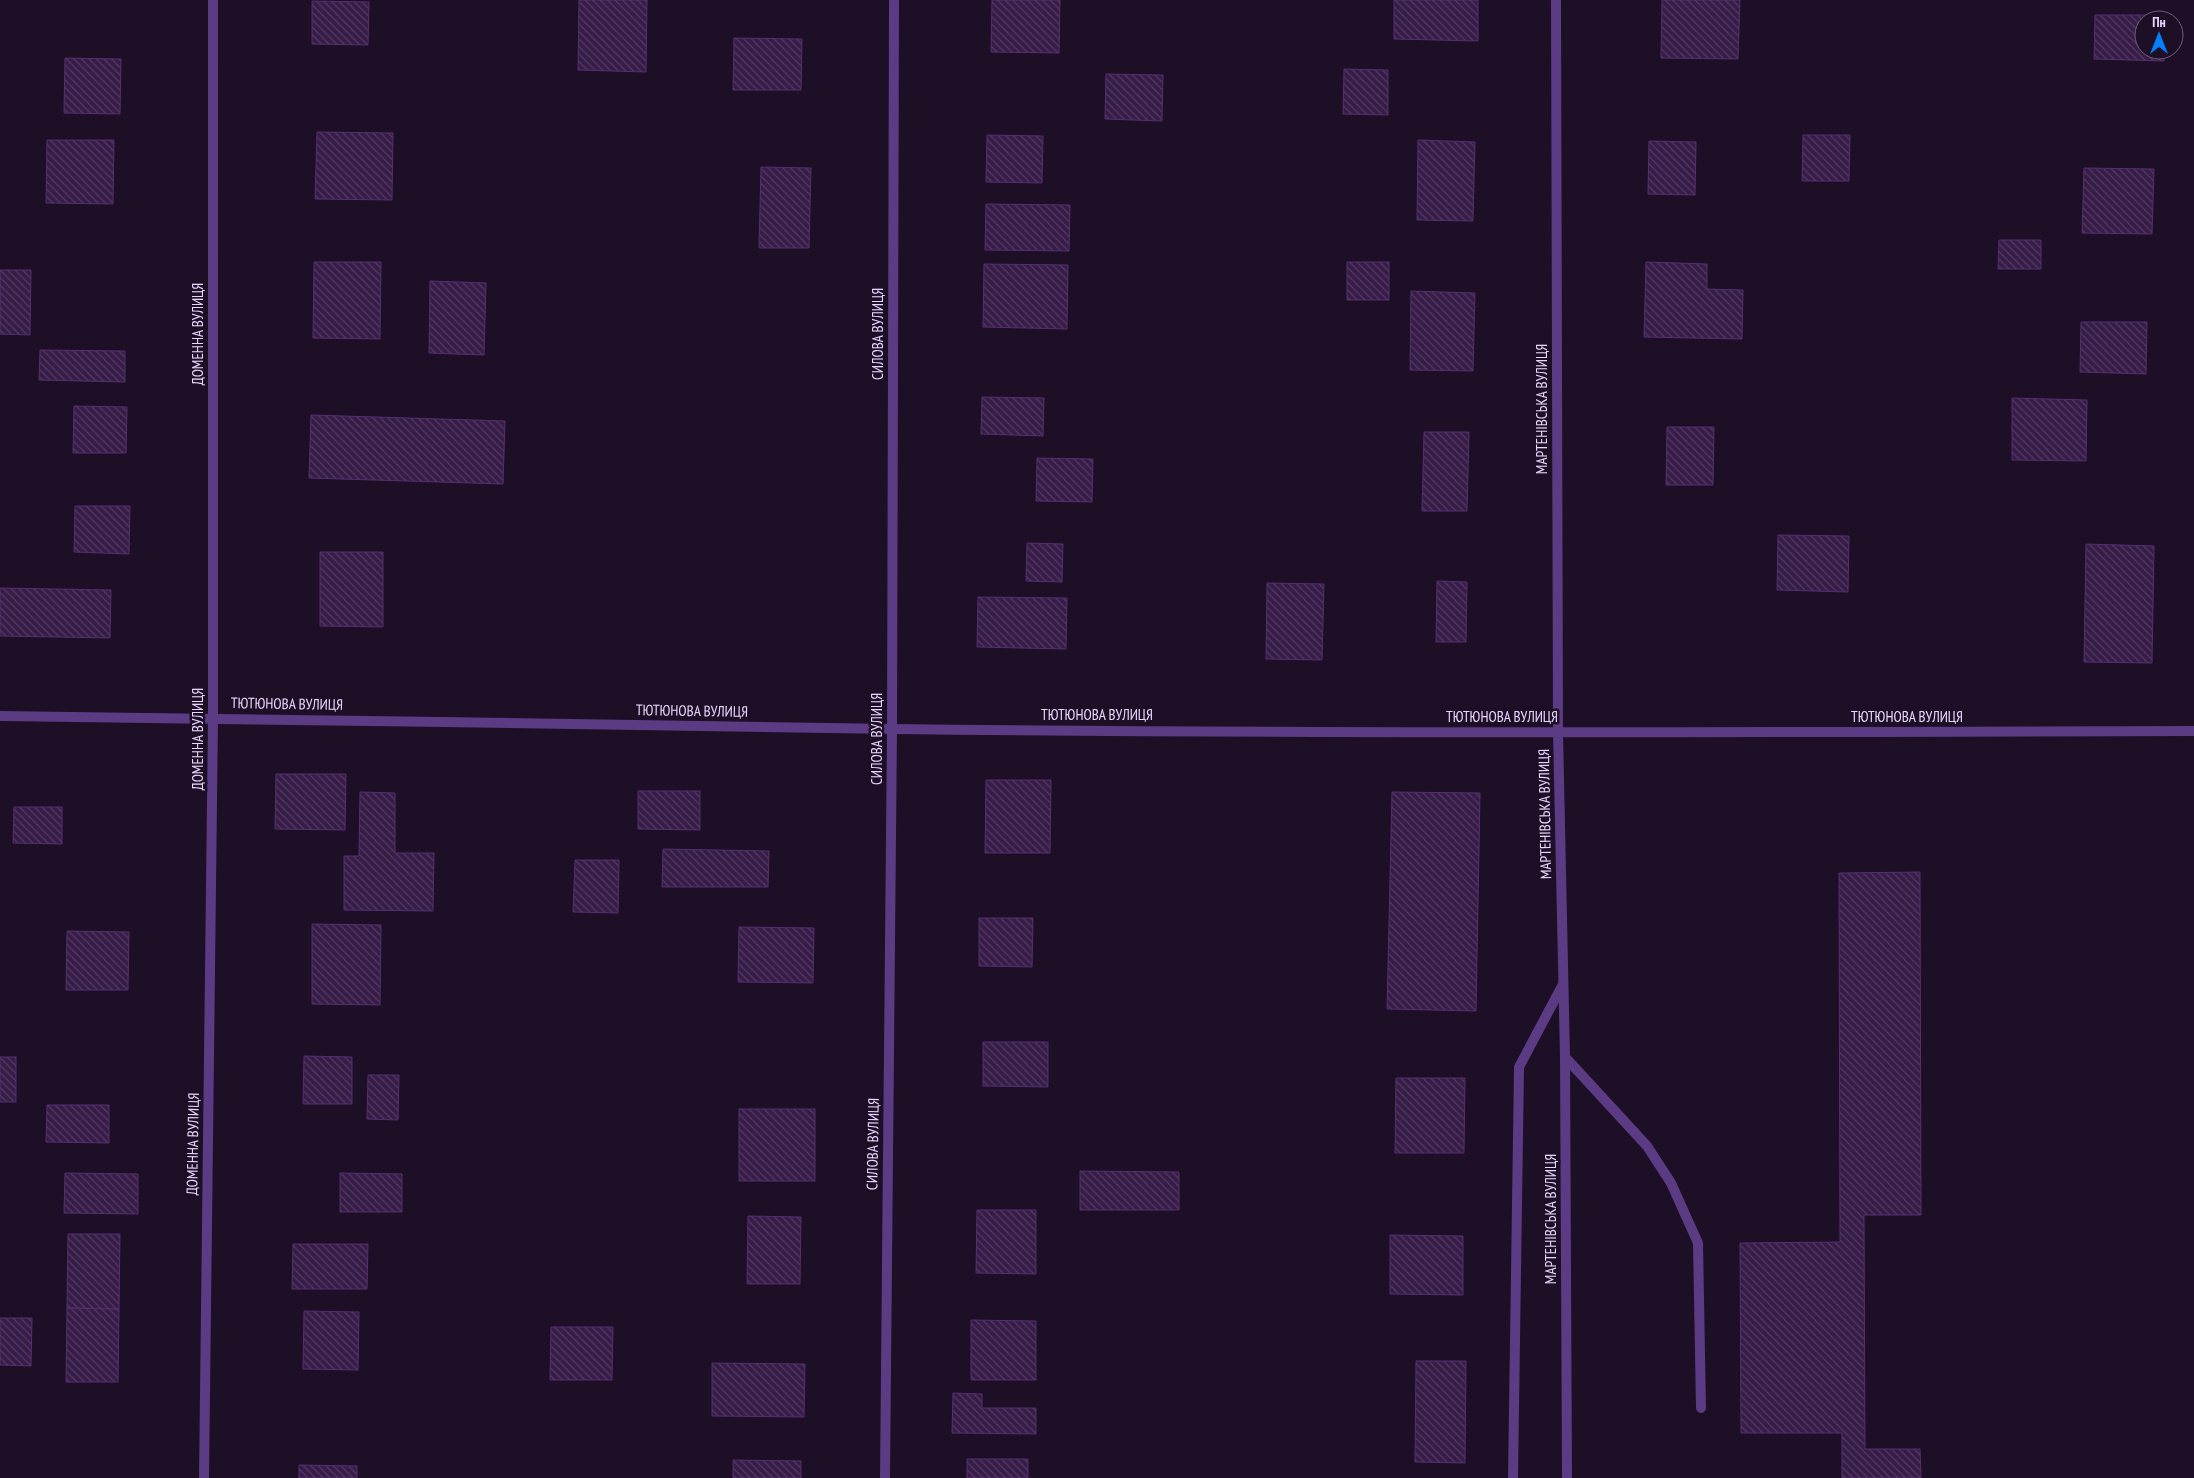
<svg xmlns="http://www.w3.org/2000/svg" width="2194" height="1478" viewBox="0 0 2194 1478" font-family="'PT Sans Narrow',sans-serif">
<style>
.building{fill:url(#building-back-hatch);stroke:#572e72}
.lines{fill:none;stroke-linecap:round;stroke-linejoin:round}
.service{stroke:#5b3b84;stroke-width:10}
.minor{stroke:#5b3b84;stroke-width:10}
.tertiary{stroke:#5b3b84;stroke-width:10}
.labels{text-anchor:middle;stroke-width:5;stroke-linejoin:round;paint-order:stroke}
.street-label{font-size:15px;fill:#ead5fe;stroke:#1c0f26}
</style>
<defs>
<pattern id="building-back-hatch" width="6" height="6" patternUnits="userSpaceOnUse" patternTransform="scale(1.25)"><rect width="6" height="6" fill="#361c47"/><path d="M-1 5l2 2M0 0l6 6M5-1l2 2" fill="none" stroke="#533c63"/></pattern>
</defs>
<rect width="100%" height="100%" fill="#1c0f26"/>
<g class="building">
<path d="M579 0H647L646 72 578 70Z"/>
<path d="M992 0H1060L1059 53 991 52Z"/>
<path d="M1394 0H1478V41L1394 39Z"/>
<path d="M1662 0H1740L1738 59 1661 58Z"/>
<path d="M312 1 369 2 368 45 312 44Z"/>
<path d="M2095 15H2164V20H2144V50H2164V61L2094 59Z"/>
<path d="M734 38 802 39 801 90H733Z"/>
<path d="M65 58 121 59 120 114 64 113Z"/>
<path d="M1344 69 1388 70V115L1343 114Z"/>
<path d="M1106 74 1163 75 1162 121 1105 119Z"/>
<path d="M317 132 393 133 392 200 315 199Z"/>
<path d="M987 135 1043 136 1042 183 986 182Z"/>
<path d="M1803 135H1850L1849 181H1802Z"/>
<path d="M47 140H114L113 204 46 203Z"/>
<path d="M1418 140 1475 142 1473 221 1417 220Z"/>
<path d="M1649 141 1696 142 1695 195 1648 194Z"/>
<path d="M761 167 811 168 809 248H759Z"/>
<path d="M2084 168 2154 169 2152 234 2082 233Z"/>
<path d="M986 204 1070 205 1069 251 985 250Z"/>
<path d="M1999 240H2041V269H1998Z"/>
<path d="M314 262H381L380 339 313 338Z"/>
<rect x="1347" y="262" width="42" height="38"/>
<path d="M1646 262 1707 264V289L1743 290 1742 339 1644 337Z"/>
<path d="M984 264 1068 265 1067 329 983 327Z"/>
<path d="M0 270H31L30 335 0 334Z"/>
<path d="M430 281 486 283 484 355 429 353Z"/>
<path d="M1411 291 1475 293 1473 371 1410 370Z"/>
<path d="M2081 322H2147L2146 374 2080 372Z"/>
<path d="M40 350 125 351V382L39 380Z"/>
<path d="M982 397 1044 398 1043 436 981 434Z"/>
<path d="M2012 398 2087 400 2086 461 2012 460Z"/>
<path d="M74 406 127 407 126 453H73Z"/>
<path d="M311 415 505 421 503 484 309 478Z"/>
<path d="M1667 427H1714L1713 485H1666Z"/>
<path d="M1424 432H1469L1467 511H1422Z"/>
<path d="M1037 458 1093 459 1092 502 1036 501Z"/>
<path d="M75 506H130L129 554 74 552Z"/>
<path d="M1778 535 1849 536 1848 592 1777 590Z"/>
<path d="M1027 543 1063 544 1062 582 1026 581Z"/>
<path d="M2086 544 2154 546 2152 663 2084 662Z"/>
<path d="M320 552H383V627L320 626Z"/>
<path d="M1437 581 1467 582 1466 642H1436Z"/>
<path d="M1267 583 1324 584 1322 660 1266 659Z"/>
<path d="M0 588 111 590 110 638 0 636Z"/>
<path d="M978 597 1067 598 1066 649 977 647Z"/>
<path d="M276 774H346L345 830 275 829Z"/>
<path d="M986 780H1051L1050 853H985Z"/>
<path d="M638 791H700V830L638 829Z"/>
<path d="M360 792 395 793V853H434L433 911 344 910V856H359Z"/>
<path d="M1392 792 1480 793 1476 1011 1387 1009Z"/>
<path d="M14 807H62V844L13 843Z"/>
<path d="M663 849 769 851 768 887H662Z"/>
<path d="M575 860H619L618 913 573 912Z"/>
<path d="M1920 872 1921 1215H1864L1865 1449H1920L1921 1478H1842V1433H1741L1740 1243 1840 1242 1839 873Z"/>
<path d="M979 918H1033L1032 967 979 966Z"/>
<path d="M312 924 381 925 380 1005 312 1004Z"/>
<path d="M739 927 814 928 813 983 738 982Z"/>
<path d="M67 931 129 932 128 990H66Z"/>
<path d="M983 1042H1048V1087L983 1086Z"/>
<path d="M304 1056 352 1057V1104H303Z"/>
<rect x="0" y="1057" width="16" height="45"/>
<path d="M368 1075H399L398 1120 367 1119Z"/>
<path d="M1396 1078H1465L1464 1153H1395Z"/>
<path d="M47 1105H109V1143L46 1142Z"/>
<rect x="739" y="1109" width="76" height="72"/>
<path d="M1080 1171 1179 1172V1210H1080Z"/>
<path d="M65 1173 138 1174V1214L64 1213Z"/>
<path d="M340 1173 402 1174V1212H340Z"/>
<path d="M977 1210H1036V1274L976 1273Z"/>
<path d="M748 1216 801 1217 800 1284H747Z"/>
<path d="M68 1234H120L119 1309 67 1308Z"/>
<path d="M1390 1235 1463 1236V1295L1390 1294Z"/>
<path d="M293 1244H368L367 1289H292Z"/>
<path d="M67 1308 119 1309 118 1382H66Z"/>
<path d="M304 1311 359 1312 358 1370 303 1369Z"/>
<path d="M0 1318H32L31 1366 0 1365Z"/>
<path d="M971 1320 1036 1321V1380H971Z"/>
<path d="M551 1327H613L612 1380H550Z"/>
<path d="M1416 1361H1466L1465 1463 1415 1462Z"/>
<path d="M712 1363 805 1364 804 1417 712 1416Z"/>
<path d="M953 1393 982 1394V1408H1036V1434L952 1433Z"/>
<rect x="967" y="1459" width="61" height="19"/>
<path d="M733 1460 801 1461V1478H733Z"/>
<path d="M299 1465 357 1466V1478H299Z"/>
</g>
<g class="lines">
<g class="service">
<path d="M1565 1057 1647 1146 1671 1183 1698 1243 1701 1408"/>
<path d="M1513 1478 1519 1067 1562 986"/>
</g>
<g class="minor">
<path d="M1556 0 1558 732 1565 1057 1567 1478"/>
<path d="M204 1478 213 717V0"/>
<path d="M885 1478 892 729 894 0"/>
</g>
<path class="tertiary" d="M0 716C298 718 595 726 893 729 1327 734 1760 732 2194 731"/>
</g>
<g class="labels">
<g class="street-label">
<text transform="translate(198 334) rotate(-90)" y="5">ДОМЕННА ВУЛИЦЯ</text>
<text transform="translate(878 334) rotate(-90)" y="5">СИЛОВА ВУЛИЦЯ</text>
<text transform="translate(1542 409) rotate(-90)" y="5">МАРТЕНІВСЬКА ВУЛИЦЯ</text>
<text transform="translate(287 704) rotate(1)" y="5">ТЮТЮНОВА ВУЛИЦЯ</text>
<text transform="translate(692 711) rotate(1)" y="5">ТЮТЮНОВА ВУЛИЦЯ</text>
<text x="1097" y="720">ТЮТЮНОВА ВУЛИЦЯ</text>
<text x="1502" y="722">ТЮТЮНОВА ВУЛИЦЯ</text>
<text x="1907" y="722">ТЮТЮНОВА ВУЛИЦЯ</text>
<text transform="translate(198 739) rotate(-90)" y="5">ДОМЕННА ВУЛИЦЯ</text>
<text transform="translate(877 739) rotate(-90)" y="5">СИЛОВА ВУЛИЦЯ</text>
<text transform="translate(1545 814) rotate(-91)" y="5">МАРТЕНІВСЬКА ВУЛИЦЯ</text>
<text transform="translate(193 1144) rotate(-89)" y="5">ДОМЕННА ВУЛИЦЯ</text>
<text transform="translate(873 1144) rotate(-89)" y="5">СИЛОВА ВУЛИЦЯ</text>
<text transform="translate(1551 1219) rotate(-90)" y="5">МАРТЕНІВСЬКА ВУЛИЦЯ</text>
</g>
</g>
<g transform="translate(2159 35)"><circle r="24" fill="#1c0f26" stroke="#6e5e7c"/>
<path d="M0-4L9 19L0 12L-9 19Z" fill="#047ffc"/>
<text y="-8" font-size="14" font-weight="bold" text-anchor="middle" fill="#ead5fe">Пн</text>
</g>
</svg>
